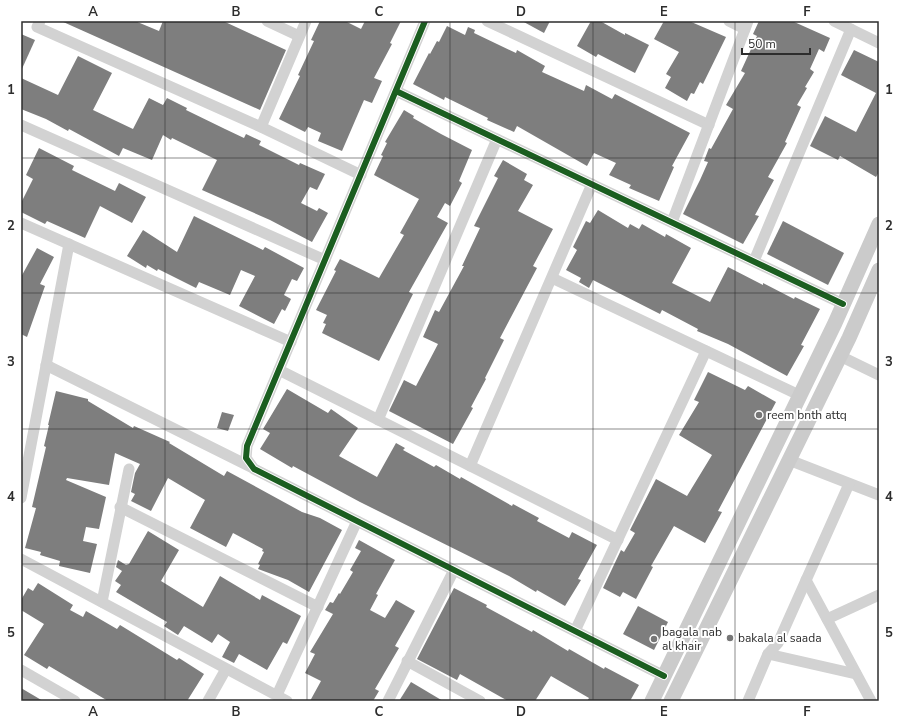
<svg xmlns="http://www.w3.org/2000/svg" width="900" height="722" viewBox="0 0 900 722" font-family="'Nunito Sans',sans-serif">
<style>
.building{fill:#7e7e7e}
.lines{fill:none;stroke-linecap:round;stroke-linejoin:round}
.minor{stroke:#d2d2d2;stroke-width:11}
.secondary{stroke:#cbcbcb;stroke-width:15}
.cycleway-casing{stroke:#fff;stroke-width:8}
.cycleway{stroke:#1b5e20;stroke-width:6}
.grid{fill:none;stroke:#2d2d2d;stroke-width:1;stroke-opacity:0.55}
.poi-dot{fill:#767676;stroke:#fff;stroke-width:1.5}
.labels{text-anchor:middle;stroke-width:4;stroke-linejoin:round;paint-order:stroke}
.poi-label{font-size:12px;fill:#2d2d2d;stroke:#fff;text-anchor:start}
.neatline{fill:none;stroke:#2d2d2d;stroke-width:1.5}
.grid-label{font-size:13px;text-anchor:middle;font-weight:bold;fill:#2d2d2d}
</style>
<rect width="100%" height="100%" fill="#fff"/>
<g class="building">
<path d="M61 21H135L159 31 163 21H223L286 50 260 110Z"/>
<path d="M320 21H345L361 29 365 21H401L390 43 392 44 374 78 382 81 372 103 364 100 342 151 318 141 321 133 308 127 305 132 279 119 300 76 298 75 314 41 311 40Z"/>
<path d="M522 21H550L544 33Z"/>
<path d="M591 21H600L625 35V33L649 45 635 73 598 54 596 57 577 46Z"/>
<path d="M664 21H689L726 37 703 84 700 82 694 94 691 93 687 101 665 88 671 77 666 74 679 52 654 39Z"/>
<path d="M759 21H792L830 38 824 52 819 49 810 69 814 72 805 87 807 88 797 105 801 107 785 142 787 143 768 177 774 180 755 215 759 216 743 244 683 214 700 180 708 162 704 161 709 148 711 149 733 109 726 105 745 73 741 71 757 36 753 34Z"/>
<path d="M447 26 465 35 468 27 475 30 474 33 516 53 517 50 545 66 542 72 584 91 586 85 612 99 615 94 690 133 672 166 674 167 659 201 629 188 631 185 609 175 616 163 594 153 587 166 517 126 514 132 487 120 488 118 445 97 444 100 413 84 429 53 430 54 437 41 439 42Z"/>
<path d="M21 34 35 40 21 71Z"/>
<path d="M854 50 879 62V172L876 177 840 156 838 160 810 146 825 116 856 132 876 93 841 75Z"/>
<path d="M78 56 112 73 93 110 133 129 149 98 163 105 167 98 187 108 186 110 225 129 244 138 246 134 261 141 259 145 299 165 300 163 325 174 317 190 310 187 301 203 317 211 319 208 328 213 312 242 270 220 202 190 217 160 172 138 171 140 163 135 152 160 123 148 119 156 69 129 68 131 46 119 21 109V78L58 95Z"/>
<path d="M404 110 414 116 413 118 441 134 472 150 459 181 462 183 450 206 445 203 437 217 448 223 409 292 413 294 379 361 322 333 326 324 323 323 327 315 316 310 336 271 334 270 340 259 379 278 404 235 400 233 419 199 374 175 383 156 381 155 387 143 385 142Z"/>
<path d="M39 148 74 166 72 170 115 191 119 183 146 197 132 223 100 206 85 238 47 221 45 224 21 212V203L33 179 26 175Z"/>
<path d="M503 160 527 174 524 180 533 185 518 211 553 229 533 266 537 268 500 338 504 340 485 378 486 379 471 407 473 408 453 444 389 411 404 380 416 386 438 344 423 337 435 310 439 312 464 266H462L480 228 474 226 498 178 494 176Z"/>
<path d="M598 210 628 228 630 224 639 229 642 224 665 237 666 234 691 248 672 283 710 302 728 267 763 285V283L794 299 795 297 820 309 801 345 804 346 787 376 728 344 697 331 698 329 662 310 660 314 593 280 589 288 579 282 581 278 566 270 577 250 573 247 586 221 590 223Z"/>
<path d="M194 216 263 250 265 247 304 268 297 281 292 279 284 295 291 299 285 311 282 309 274 324 239 306 255 276 241 270 230 295 199 282 196 288 158 269 157 271 147 265 146 268 127 256 143 230 177 252Z"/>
<path d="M783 221 844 253 828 285 767 254Z"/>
<path d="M37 248 54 257 40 284 45 286 27 337 21 334V277Z"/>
<path d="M708 372 745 390 748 386 776 402 718 511 722 512 705 543 674 526 651 566 653 567 636 599 623 592 620 597 603 588 621 550 624 552 635 533 630 530 656 479 687 496 712 455 679 435 699 402 694 400Z"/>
<path d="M287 389 328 413 331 409 358 428 339 456 377 477 396 443 405 448 403 450 434 467 436 465 460 479 461 477 512 506 513 504 539 518 537 521 569 538 572 532 597 545 578 579 581 580 565 606 537 590 536 592 509 576 360 502 293 466 292 468 260 449 270 433 263 429Z"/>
<path d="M56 391 88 399V401L133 428 134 426 170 442 169 443 224 476 227 471 302 512 320 518 342 530 309 592 288 580 258 569 260 565 258 564 264 552 262 551 263 549 233 533 226 547 190 528 205 500 168 478 151 511 131 501 135 494 131 492 135 473 140 464 115 453 109 485 67 478 66 480 106 497 99 529 86 527 83 541 97 544 90 573 59 566 60 561 40 555 41 552 25 548 36 508 32 507 46 447 44 446 49 425H48Z"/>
<path d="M222 412 234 415 228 431 217 428Z"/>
<path d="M148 531 179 550 161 581 203 607 220 576 260 600 262 595 301 616 287 644 283 642 267 670 239 654 234 663 222 657 230 642 218 634 212 643 184 626 178 635 164 626 167 622 116 592 121 585 115 581 122 571 116 567 118 560 126 565 129 564Z"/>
<path d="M359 540 395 560 376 594 378 595 370 610 385 618 396 600 415 611 395 646 399 648 375 689 379 691 373 701H310L321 681 305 673 315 654 310 652 333 614 325 610 330 602 333 603 339 593 340 594 353 572 350 570 361 551 355 548Z"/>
<path d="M38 583 73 605 70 610 83 617 86 611 117 629 120 625 177 660 179 658 204 674 187 701H108L49 666 47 669 24 655 44 624 21 610V600L28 588 33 591Z"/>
<path d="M454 588 487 605 486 607 532 632 533 630 568 651 569 649 604 669 605 667 639 685 630 701H587L589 698 551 676 535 701H508L460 674 457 680 417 659Z"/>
<path d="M638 606 668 622 654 650 623 634Z"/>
<path d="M411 682 443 701H399Z"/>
<path d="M21 688 43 701H21Z"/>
</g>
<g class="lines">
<g class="minor">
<path d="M40 21 37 27 261 127 361 175"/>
<path d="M267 21 299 36"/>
<path d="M425 21 247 446 246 458 254 469 664 676"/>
<path d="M487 21 709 125"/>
<path d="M729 21 745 29"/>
<path d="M834 21 879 43"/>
<path d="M396 91 843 304"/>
<path d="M21 125 325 260"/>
<path d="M261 127 306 21"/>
<path d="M672 222 748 21"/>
<path d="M21 223 291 342"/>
<path d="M754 261 851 29"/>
<path d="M552 278 799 395"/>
<path d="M840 356 879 375"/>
<path d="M46 365 251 467"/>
<path d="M279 370 618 540"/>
<path d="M378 420 497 139"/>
<path d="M789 460 879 495"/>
<path d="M470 466 592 184"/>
<path d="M21 498 69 244"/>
<path d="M120 507 318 607"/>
<path d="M21 559 287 701"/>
<path d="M806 580 871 701"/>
<path d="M102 602 129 469"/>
<path d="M827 619 879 595"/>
<path d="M575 631 706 351"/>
<path d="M768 654 856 674"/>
<path d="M407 661 480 701"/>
<path d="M21 670 75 701"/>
<path d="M277 695 357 521"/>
<path d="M208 701 226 669"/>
<path d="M388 701 454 570"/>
<path d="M748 701 768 654 778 643 849 484"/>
</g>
<g class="secondary">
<path d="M652 701 835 323 879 224"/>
<path d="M671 701 849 338 879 270"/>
</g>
<defs>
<g id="cycleway">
<path d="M425 21 247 446 246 458 254 469 664 676"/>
<path d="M396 91 843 304"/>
</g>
</defs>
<use href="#cycleway" class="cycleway-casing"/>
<use href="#cycleway" class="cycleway"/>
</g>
<path class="grid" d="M165 21V701M307 21V701M450 21V701M593 21V701M735 21V701M21 158H879M21 293H879M21 429H879M21 564H879"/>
<g class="poi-dot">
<circle cx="759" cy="415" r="4"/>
<circle cx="730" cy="638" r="4"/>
<circle cx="654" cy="639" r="4"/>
</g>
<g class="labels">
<g class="poi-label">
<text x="767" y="419">reem bnth attq</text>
<text x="662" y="636">bagala nab<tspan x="662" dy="14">al khair</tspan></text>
<text x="738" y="642">bakala al saada</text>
</g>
</g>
<rect width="900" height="722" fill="none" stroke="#ffffff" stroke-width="44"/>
<path d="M742 48v6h68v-6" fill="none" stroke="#2d2d2d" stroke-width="2"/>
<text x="748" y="48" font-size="12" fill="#2d2d2d" stroke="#ffffff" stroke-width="3" paint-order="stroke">50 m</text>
<rect x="22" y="22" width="856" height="678" class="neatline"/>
<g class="grid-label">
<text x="93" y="16">A</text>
<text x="236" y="16">B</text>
<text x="379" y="16">C</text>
<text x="521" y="16">D</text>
<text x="664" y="16">E</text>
<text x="807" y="16">F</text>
<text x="11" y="94">1</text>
<text x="889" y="94">1</text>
<text x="11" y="230">2</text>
<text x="889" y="230">2</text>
<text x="11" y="366">3</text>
<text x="889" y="366">3</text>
<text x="11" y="501">4</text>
<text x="889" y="501">4</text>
<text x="11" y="637">5</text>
<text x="889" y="637">5</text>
<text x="93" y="716">A</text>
<text x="236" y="716">B</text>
<text x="379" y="716">C</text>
<text x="521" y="716">D</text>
<text x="664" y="716">E</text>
<text x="807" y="716">F</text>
</g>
</svg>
